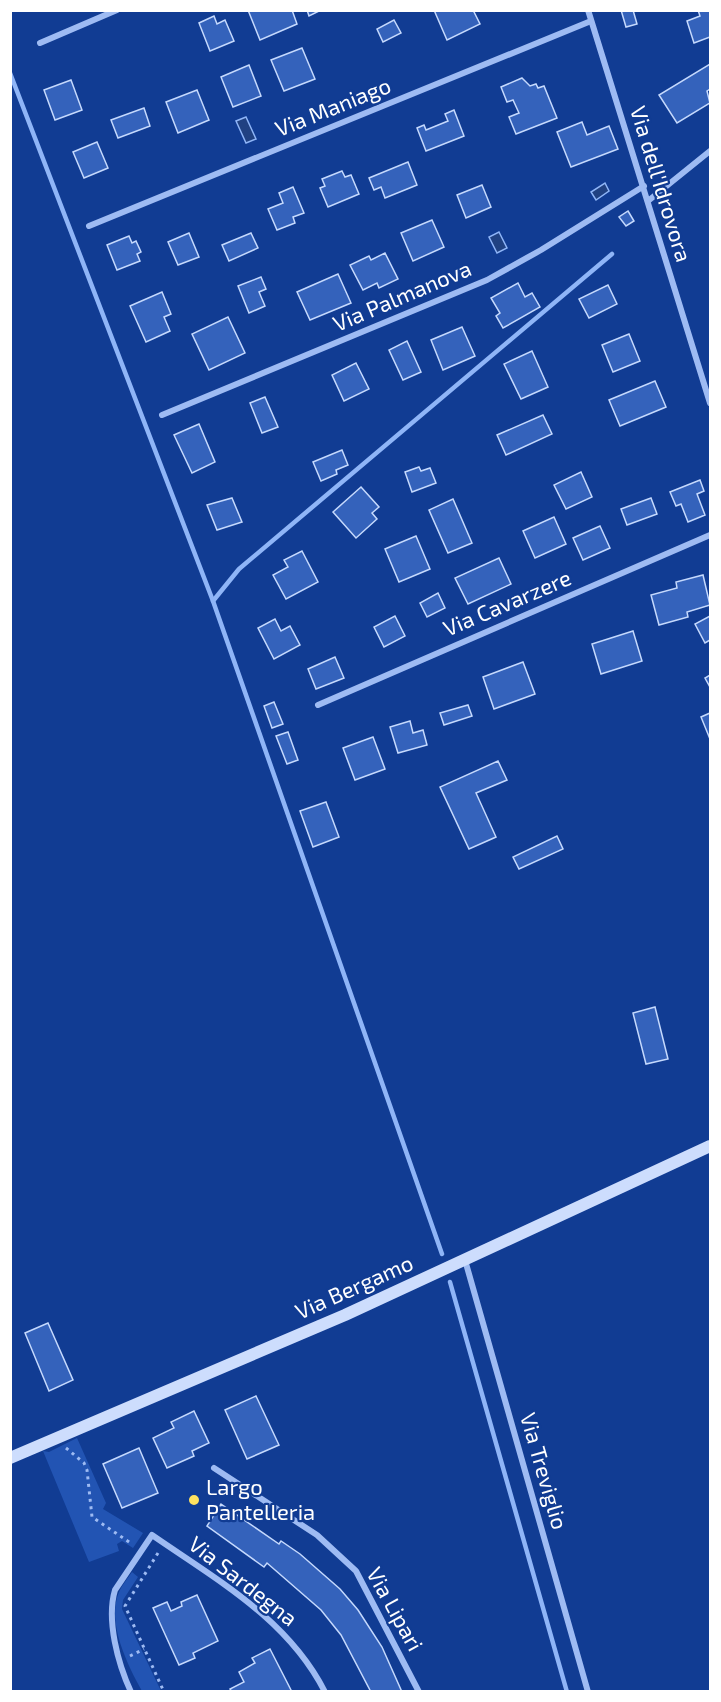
<svg xmlns="http://www.w3.org/2000/svg" width="721" height="1702" viewBox="0 0 721 1702" font-family="'Exo 2',sans-serif">
<style>
.green{fill:#2254b3}
.water{fill:#204182;stroke:#8fb5f7;stroke-width:1.5}
.lines{fill:none;stroke-linecap:round;stroke-linejoin:round}
.stream{stroke:#8fb5f7;stroke-width:4.5}
.building{fill:#3462bb;stroke:#c5d9fd;stroke-width:1.5}
.path{stroke:#9ebbf3;stroke-width:3;stroke-dasharray:3 4.5;stroke-linecap:butt}
.street{stroke:#9ebbf3;stroke-width:6}
.secondary{stroke:#cdddfd;stroke-width:12}
.poi-dot{fill:#ffe260;stroke:#113c93;stroke-width:2}
.labels{text-anchor:middle;stroke-width:4.5;stroke-linejoin:round;paint-order:stroke}
.street-label{font-size:22px;fill:#fff;stroke:#113c93}
.poi-label{font-size:22px;fill:#fff;stroke:#113c93;text-anchor:start}
</style>
<rect width="100%" height="100%" fill="#113c93"/>
<g class="green">
<path d="M77 1438 106 1503 103 1509 143 1533 133 1548 122 1541 117 1544 119 1551 89 1562 43 1451 49 1452Z"/>
<path d="M132 1572 138 1577 123 1600 122 1609 161 1691H142C128 1666 106 1622 119 1592 122 1585 128 1578 132 1572Z"/>
</g>
<g class="water">
<path d="M246 117 256 139 246 143 236 121Z"/>
<path d="M605 183 609 191 596 200 591 192Z"/>
<path d="M499 232 507 248 497 253 489 237Z"/>
</g>
<g class="lines">
<g class="stream">
<path d="M10 73 213 601 442 1254"/>
<path d="M213 601 239 569 612 254"/>
<path d="M450 1282 567 1692"/>
</g>
</g>
<g class="building">
<path d="M248 10H292L297 24 260 40Z"/>
<path d="M307 10H321L309 16Z"/>
<path d="M434 10H473L480 24 447 40Z"/>
<path d="M621 10H633L637 24 626 27Z"/>
<path d="M698 10H710V37L694 43 687 21 700 16Z"/>
<path d="M214 16 217 24 225 20 234 41 210 51 199 23Z"/>
<path d="M394 20 401 33 383 42 377 29Z"/>
<path d="M302 48 315 79 284 91 271 60Z"/>
<path d="M710 64V89L707 91 710 103 677 123 659 95Z"/>
<path d="M249 65 261 96 233 107 221 77Z"/>
<path d="M522 78 530 86 536 84 538 88 544 86 557 118 516 134 509 117 519 113 513 100 507 102 501 87Z"/>
<path d="M71 80 82 110 55 120 44 90Z"/>
<path d="M197 90 209 120 178 133 166 102Z"/>
<path d="M144 108 150 126 118 138 111 120Z"/>
<path d="M454 110 464 136 426 151 417 128 424 125 426 130 448 121 445 114Z"/>
<path d="M582 122 587 135 609 126 618 149 571 167 557 132Z"/>
<path d="M97 142 108 168 84 178 73 152Z"/>
<path d="M408 162 417 185 385 198 381 187 374 190 369 178Z"/>
<path d="M342 171 345 177 351 175 359 194 328 207 320 188 325 186 322 179Z"/>
<path d="M482 185 491 207 466 218 457 195Z"/>
<path d="M293 187 304 213 293 217 295 223 277 230 268 209 283 203 279 193Z"/>
<path d="M628 211 634 221 626 226 619 217Z"/>
<path d="M432 220 444 247 413 261 401 233Z"/>
<path d="M189 233 199 257 178 265 168 242Z"/>
<path d="M251 233 258 248 229 261 222 245Z"/>
<path d="M129 236 132 243 136 241 141 252 137 254 140 261 117 270 107 245Z"/>
<path d="M385 253 398 279 379 288 377 283 363 290 350 265 369 256 371 260Z"/>
<path d="M338 274 351 303 310 320 297 292Z"/>
<path d="M261 277 266 289 259 292 265 306 249 313 238 286Z"/>
<path d="M518 283 525 297 532 293 540 307 503 328 496 316 500 313 491 298Z"/>
<path d="M608 285 617 304 589 318 579 299Z"/>
<path d="M162 292 171 314 164 317 170 331 146 342 130 306Z"/>
<path d="M228 317 245 353 209 370 192 334Z"/>
<path d="M462 327 475 356 443 370 431 340Z"/>
<path d="M629 334 640 361 613 372 602 345Z"/>
<path d="M407 341 421 372 403 380 389 350Z"/>
<path d="M532 351 548 387 521 399 504 364Z"/>
<path d="M356 363 369 389 344 401 332 375Z"/>
<path d="M655 381 666 407 620 426 609 400Z"/>
<path d="M265 397 278 427 262 433 250 403Z"/>
<path d="M543 415 552 434 506 455 497 435Z"/>
<path d="M199 424 215 462 192 473 174 435Z"/>
<path d="M342 450 348 465 336 470 337 474 321 481 313 462Z"/>
<path d="M419 467 421 471 430 468 436 483 412 492 405 472Z"/>
<path d="M581 472 592 497 566 509 554 485Z"/>
<path d="M700 480 704 491 697 494 705 515 688 522 681 504 676 506 670 492Z"/>
<path d="M361 487 379 507 372 513 377 519 356 538 333 512Z"/>
<path d="M232 498 242 522 217 530 207 505Z"/>
<path d="M651 498 657 514 627 525 621 509Z"/>
<path d="M453 499 472 543 448 553 429 510Z"/>
<path d="M554 517 566 544 535 558 523 531Z"/>
<path d="M600 526 610 548 583 560 573 538Z"/>
<path d="M416 536 430 569 399 582 385 549Z"/>
<path d="M302 551 318 582 286 599 273 575 288 567 284 560Z"/>
<path d="M499 558 511 584 468 604 455 578Z"/>
<path d="M703 575 710 605 687 612 688 617 659 625 651 595 677 588 676 582Z"/>
<path d="M438 593 445 608 427 617 420 603Z"/>
<path d="M395 616 405 636 384 647 374 627Z"/>
<path d="M710 616V640L705 643 695 624Z"/>
<path d="M275 619 281 631 290 626 300 645 274 659 258 628Z"/>
<path d="M633 631 642 661 601 674 592 644Z"/>
<path d="M335 657 344 678 316 689 308 669Z"/>
<path d="M523 662 535 694 494 709 483 677Z"/>
<path d="M710 675V687L705 678Z"/>
<path d="M274 702 283 724 272 728 264 706Z"/>
<path d="M468 705 472 716 444 725 440 713Z"/>
<path d="M710 713V739L701 717Z"/>
<path d="M410 721 413 733 423 730 427 745 398 753 390 727Z"/>
<path d="M288 732 298 760 287 764 276 736Z"/>
<path d="M373 737 385 769 355 780 343 748Z"/>
<path d="M498 761 507 780 476 793 496 837 469 849 440 787Z"/>
<path d="M326 802 339 837 313 847 300 811Z"/>
<path d="M557 836 563 849 519 869 513 857Z"/>
<path d="M655 1007 668 1059 646 1064 633 1013Z"/>
<path d="M48 1323 73 1380 49 1391 25 1333Z"/>
<path d="M256 1396 279 1445 247 1459 225 1410Z"/>
<path d="M194 1411 209 1443 192 1451 194 1456 167 1468 153 1438 174 1428 171 1422Z"/>
<path d="M139 1448 158 1493 122 1508 103 1464Z"/>
<path d="M221 1504 279 1544 281 1541 300 1554 340 1589 358 1610 382 1647 402 1692H371L341 1635 321 1610 267 1563 264 1567 207 1526Z"/>
<path d="M197 1595 218 1641 193 1653 195 1658 179 1665 153 1608 167 1602 171 1611 182 1606 181 1602Z"/>
<path d="M270 1649 292 1692H232L230 1689 244 1682 239 1672 255 1663 252 1658Z"/>
</g>
<g class="lines">
<g class="path">
<path d="M66 1448 84 1463 87 1470 92 1517 132 1544"/>
<path d="M158 1553 125 1606 164 1692"/>
<path d="M130 1656 144 1649"/>
</g>
<g class="street">
<path d="M588 10 710 403"/>
<path d="M40 43 117 10"/>
<path d="M648 201 710 151"/>
<path d="M89 226 591 21"/>
<path d="M162 415 487 280 541 250 644 186"/>
<path d="M318 705 710 535"/>
<path d="M465 1260 588 1692"/>
<path d="M214 1468 317 1535 356 1571 419 1692"/>
<path d="M131 1692C118 1664 106 1620 115 1590L152 1535C217 1580 288 1619 325 1692"/>
</g>
<path class="secondary" d="M10 1458 345 1315 710 1146"/>
</g>
<circle class="poi-dot" cx="194" cy="1500" r="6"/>
<g class="labels">
<g class="street-label">
<text transform="translate(333 107) rotate(-22)" y="8">Via Maniago</text>
<text transform="translate(661 184) rotate(73)" y="8">Via dell'Idrovora</text>
<text transform="translate(402 296) rotate(-23)" y="8">Via Palmanova</text>
<text transform="translate(507 603) rotate(-23)" y="8">Via Cavarzere</text>
<text transform="translate(354 1287) rotate(-24)" y="8">Via Bergamo</text>
<text transform="translate(544 1471) rotate(74)" y="8">Via Treviglio</text>
<text transform="translate(243 1581) rotate(38)" y="8">Via Sardegna</text>
<text transform="translate(395 1609) rotate(61)" y="8">Via Lipari</text>
</g>
<g class="poi-label">
<text x="206" y="1495">Largo<tspan x="206" dy="25">Pantelleria</tspan></text>
</g>
</g>
<rect width="721" height="1702" fill="none" stroke="#ffffff" stroke-width="24"/>
</svg>
